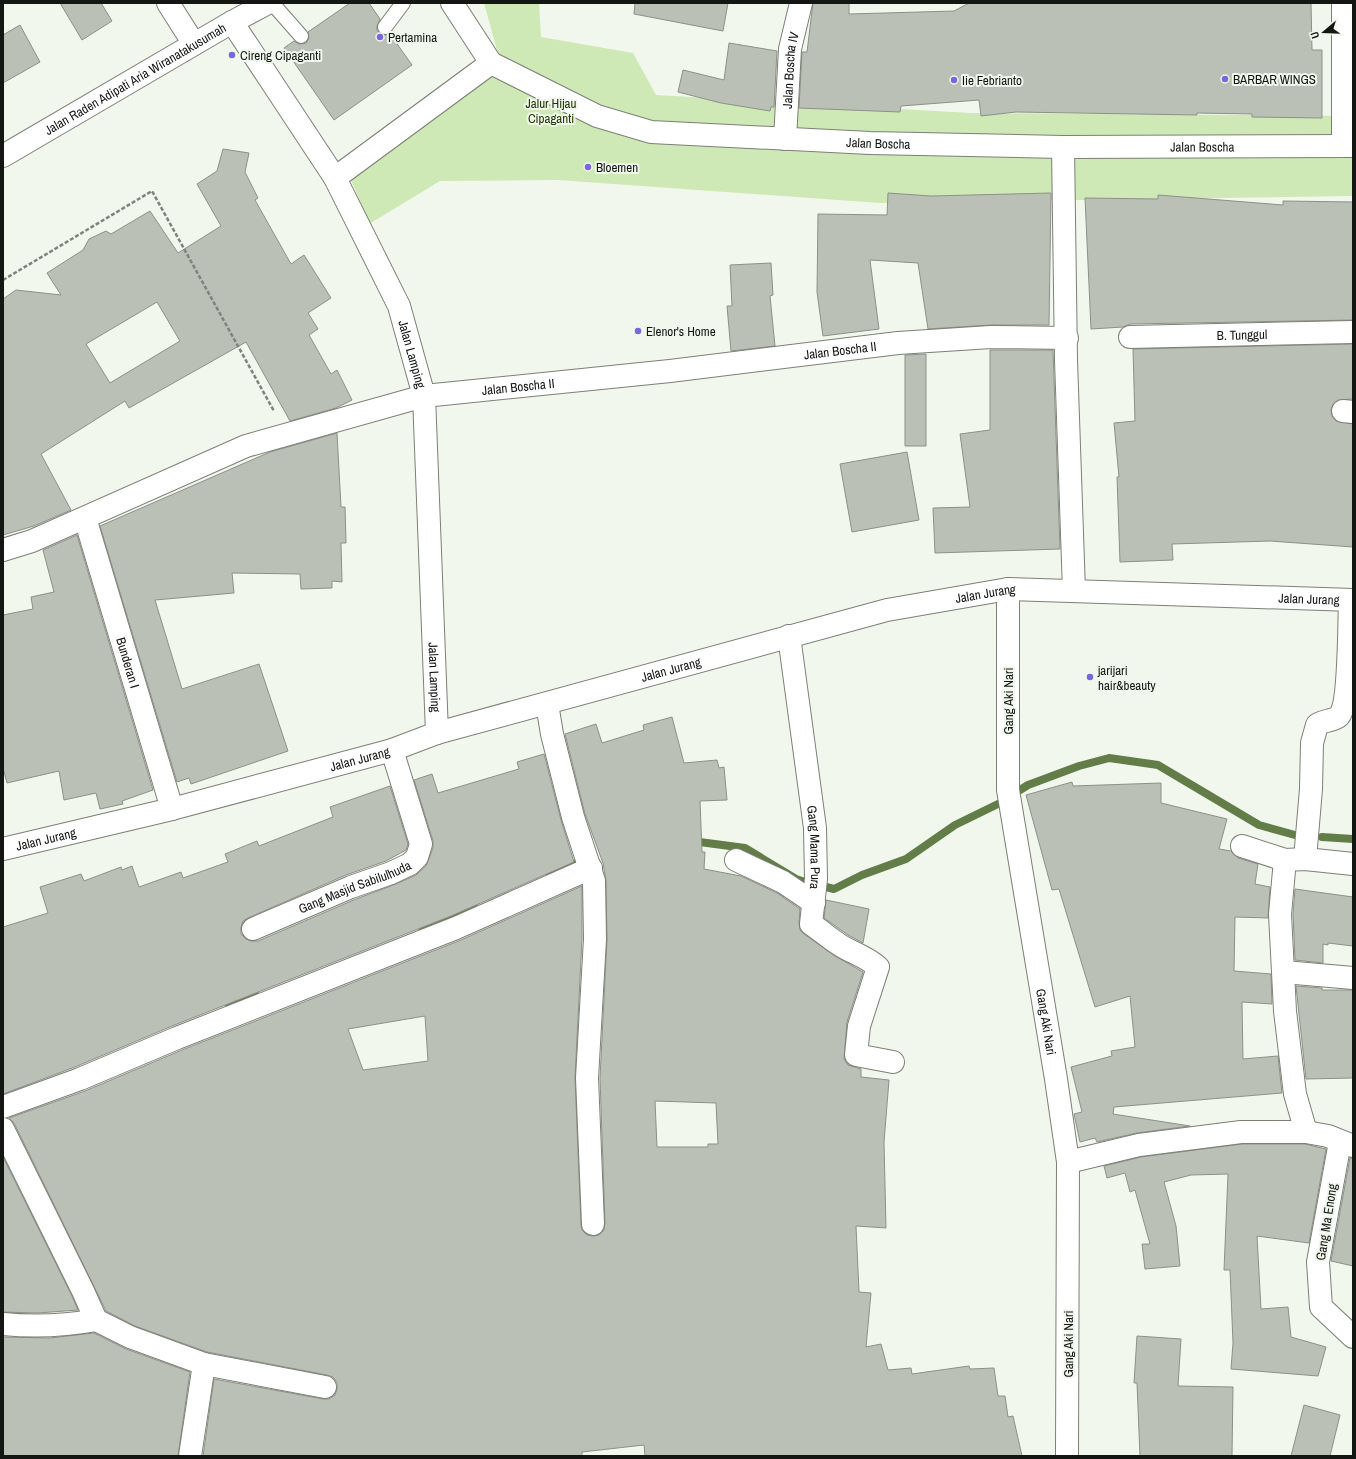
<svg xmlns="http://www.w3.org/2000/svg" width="1356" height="1459" viewBox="0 0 1356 1459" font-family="'Archivo Narrow',sans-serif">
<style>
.green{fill:#cee9b6}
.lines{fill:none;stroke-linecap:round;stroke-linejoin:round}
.stream{stroke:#637d49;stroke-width:8}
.building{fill:#bbc0b6;stroke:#8c9188;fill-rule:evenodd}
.service-casing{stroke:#7b8076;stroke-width:16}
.minor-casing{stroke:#7b8076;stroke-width:24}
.secondary-casing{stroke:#7b8076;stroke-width:24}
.primary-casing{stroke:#7b8076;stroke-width:24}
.path{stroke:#7f837c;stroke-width:2.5;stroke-dasharray:4 2;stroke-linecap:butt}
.service{stroke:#fff;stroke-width:14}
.minor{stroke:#fff;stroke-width:22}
.secondary{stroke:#fff;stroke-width:22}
.primary{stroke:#fff;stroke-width:22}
.poi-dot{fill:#7b64df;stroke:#f1f7ec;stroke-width:1.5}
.labels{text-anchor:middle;stroke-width:4;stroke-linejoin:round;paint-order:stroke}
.poi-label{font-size:13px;fill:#141613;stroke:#f1f7ec;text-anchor:start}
.street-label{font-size:13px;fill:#141613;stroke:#f1f7ec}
.park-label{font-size:13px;fill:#203600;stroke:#f1f7ec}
</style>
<rect width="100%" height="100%" fill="#f1f7ec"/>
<path class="green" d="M484 3H539L541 37 633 53 656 95 970 113 1353 116V196L880 203 558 180 440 181 369 224 350 177 500 61Z"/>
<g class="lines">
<g class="stream">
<path d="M1020 790 1028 785 1079 766 1109 758 1158 765 1259 825 1295 835"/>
<path d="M1322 837 1353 839"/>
<path d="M692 841 745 848 796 879 805 882"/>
<path d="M549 872 578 863"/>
<path d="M826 887 834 889 862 875 906 859 955 825 1000 803"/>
<path d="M421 926 459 917 476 901"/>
<path d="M229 1007 255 991"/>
</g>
</g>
<g class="building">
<path d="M60 3H101L112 21 82 40Z"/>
<path d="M350 3H369L380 19 377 26V31L384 35 390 34 412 65 334 120 284 48 294 41 299 44 306 43 309 38 308 32Z"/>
<path d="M635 3H728L723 31 634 14Z"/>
<path d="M813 3H849V14L954 11 969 3H1311L1312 50H1322V118L1252 117V114L1197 113V115L1016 112 981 116 979 100 901 106 900 112 799 108 802 52H807Z"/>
<path d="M20 25 40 62 3 83V35Z"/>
<path d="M729 43 777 51 774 107H771L770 111 721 103 678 92 683 70 724 80Z"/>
<path d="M223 149 249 153 245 172 258 198 255 200 291 264 304 255 331 298 308 313 318 329 309 335 331 374 337 370 352 400 336 408 290 421 246 342 129 408 125 401 41 454 71 510 34 526 3 535V299L16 290 61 295 47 273 83 250 89 239 106 231 111 234 150 211 178 253 221 226 197 184 217 171ZM157 302 180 341 110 383 86 344Z"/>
<path d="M888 193 931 196 1051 193 1049 325H990L928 329 918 263 870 260 879 329 823 336 817 292 818 214 887 215Z"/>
<path d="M1158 195 1283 205V201L1353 202V320L1130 324 1123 327 1091 329 1085 198 1158 199Z"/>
<path d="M771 263 773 295 770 296 775 346 731 351 727 306H732L730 265Z"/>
<path d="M1353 344V399L1338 400 1333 404 1331 410 1332 416 1336 421 1353 424V547L1270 541 1172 544 1173 560 1120 562 1117 477H1119L1114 423 1135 421 1133 349Z"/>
<path d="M990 350H1053L1060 549 935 553 933 508 970 507 960 434 990 430Z"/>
<path d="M926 354V446H905V355Z"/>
<path d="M337 433 341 507H345L346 543H341L342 582 332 581V588L301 589 300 574 232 573 234 593 155 600 182 689 259 664 288 751 191 784 189 778 177 782 100 526 270 452Z"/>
<path d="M907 452 919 520 852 532 840 464Z"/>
<path d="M77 535 153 790 122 801 123 804 100 809 96 793 64 800 59 771 7 783 3 768V615L33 609 31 597 54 592 43 550Z"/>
<path d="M672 717 684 763 717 760 719 768 724 767 727 800 700 801 702 852H705L704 869 741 876 777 893 800 909 799 923 800 930 804 934 835 956 863 972 847 1022 844 1059 848 1065 861 1069V1077L889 1080 884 1142 886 1228 856 1226 859 1292 871 1293 866 1347 881 1344 888 1370 911 1368 912 1374 969 1366 970 1369 994 1368 998 1396H1005L1008 1417 1013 1416 1022 1456H645L644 1445 582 1452V1456H203L214 1379 323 1399H329L335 1395 337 1389V1383L333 1377 327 1375 207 1352 135 1326 106 1311 14 1123 9 1118 85 1091 182 1050 461 940 582 886V939L575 1078 581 1225 582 1230 587 1235 593 1236 599 1235 604 1230 605 1223 600 1078 607 940 606 881 603 863 585 814 565 734 596 724 602 743 644 730 643 725ZM425 1016 428 1061 363 1070 348 1029ZM655 1101 716 1103 718 1144H708V1147H657Z"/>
<path d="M544 754 561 820 574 862 451 916 172 1026 75 1067 3 1094V927L48 913 40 887 81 874 84 881 121 867 122 870 132 866 139 887 181 872 183 878 228 862 225 854 257 841 259 846 333 817 330 807 390 786 408 844 406 850 386 861 346 875 248 918 243 921 241 927V934L246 939 251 941H258L356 899 396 884 416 875 426 866 433 848V841L414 780 432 774 438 793 519 769 517 762Z"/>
<path d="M1072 782 1073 786 1161 783V803L1227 819 1219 849 1231 851 1238 858 1258 864 1255 884 1270 887 1268 918 1235 917 1234 971 1271 974 1272 1004 1242 1002 1243 1059 1278 1056 1282 1093 1114 1107 1113 1114 1190 1126 1137 1133 1097 1142 1095 1138 1080 1142 1074 1114 1082 1112 1071 1067 1112 1056 1111 1051 1135 1047 1130 996 1095 1007 1059 889 1052 890 1026 795Z"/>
<path d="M1295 889 1353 897V946L1328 943V945L1323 944V963L1295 960 1293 914Z"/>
<path d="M826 900 869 909 863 943 848 935 824 918Z"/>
<path d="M1296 986 1322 988V990H1353V1078L1306 1079Z"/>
<path d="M1242 1144H1305L1326 1149 1309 1243 1257 1236 1261 1309 1288 1307 1291 1337 1326 1347 1318 1376 1231 1369 1233 1343 1230 1270H1224L1228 1174 1191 1175 1164 1182 1176 1226 1180 1266 1145 1269 1142 1244H1150L1135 1190 1130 1192 1125 1173 1107 1178 1104 1166 1141 1157Z"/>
<path d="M3 1157 72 1296 78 1310 38 1313 3 1312Z"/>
<path d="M1350 1158H1353V1266L1331 1261Z"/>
<path d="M94 1333 126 1349 190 1372 178 1456H3V1337L50 1338Z"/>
<path d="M1137 1336 1181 1339 1178 1386 1233 1387 1232 1456H1140L1137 1383H1134Z"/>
<path d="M1304 1405 1340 1415 1330 1456H1291Z"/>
</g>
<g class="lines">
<defs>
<g id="service">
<path d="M272 3 301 36"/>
<path d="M385 27 403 3"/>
</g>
<g id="minor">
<path d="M168 3 194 44"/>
<path id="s1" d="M452 3 491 63 597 116 651 132 870 143 1063 147 1353 146"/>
<path id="s2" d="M232 22 335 178 399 306 424 396 437 733"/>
<path id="s3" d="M785 139 790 49 801 3"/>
<path d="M1343 146V3"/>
<path d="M1063 147 1066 360 1074 591"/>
<path d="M335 178 491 63"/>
<path id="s4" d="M1130 337 1353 332"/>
<path d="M1343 411 1353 412"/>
<path id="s5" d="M85 518 172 809"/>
<path id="s6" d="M3 550 32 541 246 446 424 396 670 371 898 343 991 337 1067 338"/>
<path id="s7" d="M1008 589V790L1056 1079 1068 1162 1067 1456"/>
<path id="s8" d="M789 636 815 828 816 879 811 924C820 930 828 937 837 943 849 952 864 955 878 967L859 1026 856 1055 893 1062"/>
<path d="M547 704 552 734 573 817 594 881 595 939 587 1078 593 1224"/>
<path d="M1242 846 1285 860 1305 859 1353 864"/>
<path d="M1305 859 1311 789 1312 743 1317 725C1323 720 1334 721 1339 716 1350 704 1349 620 1350 600"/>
<path d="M736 860 783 882 814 903"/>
<path d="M1285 860 1280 914 1285 1011 1295 1094 1306 1132"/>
<path id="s9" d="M253 929 351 887 391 873 410 864 417 857 421 844 392 750"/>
<path d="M1284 972 1353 978"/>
<path d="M3 1107 80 1079 177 1038 456 928 591 868"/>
<path d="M3 1129 83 1291 96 1320 130 1337 204 1364 325 1387"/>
<path d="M1340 1142 1318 1262 1321 1307 1353 1337"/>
<path d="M1068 1162 1139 1145 1241 1132H1306L1328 1136 1353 1146"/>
<path d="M3 1324C35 1327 64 1326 96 1320"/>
<path d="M190 1456 204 1364"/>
</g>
<g id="secondary">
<path id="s10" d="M3 849 172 809 392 750 437 733 887 610 1008 589 1353 600"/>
</g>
<g id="primary">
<path id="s11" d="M3 156 232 22 268 3"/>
</g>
</defs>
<use href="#service" class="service-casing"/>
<use href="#minor" class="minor-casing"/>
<use href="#secondary" class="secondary-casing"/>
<use href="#primary" class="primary-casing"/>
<path class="path" d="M3 280 152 191 274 411"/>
<use href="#service" class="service"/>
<use href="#minor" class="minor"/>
<use href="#secondary" class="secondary"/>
<use href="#primary" class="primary"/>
</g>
<g class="poi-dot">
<circle cx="380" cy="37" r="4"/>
<circle cx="232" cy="55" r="4"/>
<circle cx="1225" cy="79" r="4"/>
<circle cx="954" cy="80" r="4"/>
<circle cx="588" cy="167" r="4"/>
<circle cx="638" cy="331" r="4"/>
<circle cx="1090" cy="677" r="4"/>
</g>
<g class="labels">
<g class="poi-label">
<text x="388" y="42">Pertamina</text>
<text x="240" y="60">Cireng Cipaganti</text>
<text x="1233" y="84">BARBAR WINGS</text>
<text x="962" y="85">Iie Febrianto</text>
<text x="596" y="172">Bloemen</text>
<text x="646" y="336">Elenor's Home</text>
<text x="1098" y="675">jarijari<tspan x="1098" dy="15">hair&amp;beauty</tspan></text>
</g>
<g class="street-label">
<text dy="5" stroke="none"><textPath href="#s3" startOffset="69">Jalan Boscha IV</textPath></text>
<text dy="5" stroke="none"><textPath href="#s11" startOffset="153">Jalan Raden Adipati Aria Wiranatakusumah</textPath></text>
<text dy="5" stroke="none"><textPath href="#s1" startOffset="474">Jalan Boscha</textPath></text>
<text dy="5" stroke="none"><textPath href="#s1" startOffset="798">Jalan Boscha</textPath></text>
<text dy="5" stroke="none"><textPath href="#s4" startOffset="112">B. Tunggul</textPath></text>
<text dy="5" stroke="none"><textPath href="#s6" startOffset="868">Jalan Boscha II</textPath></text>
<text dy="5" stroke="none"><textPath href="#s2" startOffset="380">Jalan Lamping</textPath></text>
<text dy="5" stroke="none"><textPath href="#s6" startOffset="544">Jalan Boscha II</textPath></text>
<text dy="5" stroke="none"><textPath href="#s10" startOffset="1016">Jalan Jurang</textPath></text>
<text dy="5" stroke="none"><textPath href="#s10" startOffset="1340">Jalan Jurang</textPath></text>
<text dy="5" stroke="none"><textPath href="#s5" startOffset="151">Bunderan I</textPath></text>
<text dy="5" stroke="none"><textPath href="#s10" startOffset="692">Jalan Jurang</textPath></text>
<text dy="5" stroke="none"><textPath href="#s2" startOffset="705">Jalan Lamping</textPath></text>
<text transform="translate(1008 701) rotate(-90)" y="5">Gang Aki Nari</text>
<text dy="5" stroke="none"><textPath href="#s10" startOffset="368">Jalan Jurang</textPath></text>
<text dy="5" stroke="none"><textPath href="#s10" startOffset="44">Jalan Jurang</textPath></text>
<text dy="5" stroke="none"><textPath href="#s8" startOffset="213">Gang Mama Pura</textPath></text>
<text dy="5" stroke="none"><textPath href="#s9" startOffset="110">Gang Masjid Sabilulhuda</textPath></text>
<text dy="5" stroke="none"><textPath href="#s7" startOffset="436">Gang Aki Nari</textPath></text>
<text transform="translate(1326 1222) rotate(-81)" y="5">Gang Ma Enong</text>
<text transform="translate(1068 1344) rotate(-90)" y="5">Gang Aki Nari</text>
</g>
<g class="park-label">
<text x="551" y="108">Jalur Hijau<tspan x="551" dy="15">Cipaganti</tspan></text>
</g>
</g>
<rect width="1356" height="1459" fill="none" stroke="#141613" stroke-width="8"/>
<g transform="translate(1324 32) rotate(251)" stroke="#f1f7ec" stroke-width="3" paint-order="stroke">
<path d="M0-3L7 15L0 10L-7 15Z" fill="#141613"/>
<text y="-6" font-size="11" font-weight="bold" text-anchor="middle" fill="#141613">U</text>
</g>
</svg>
